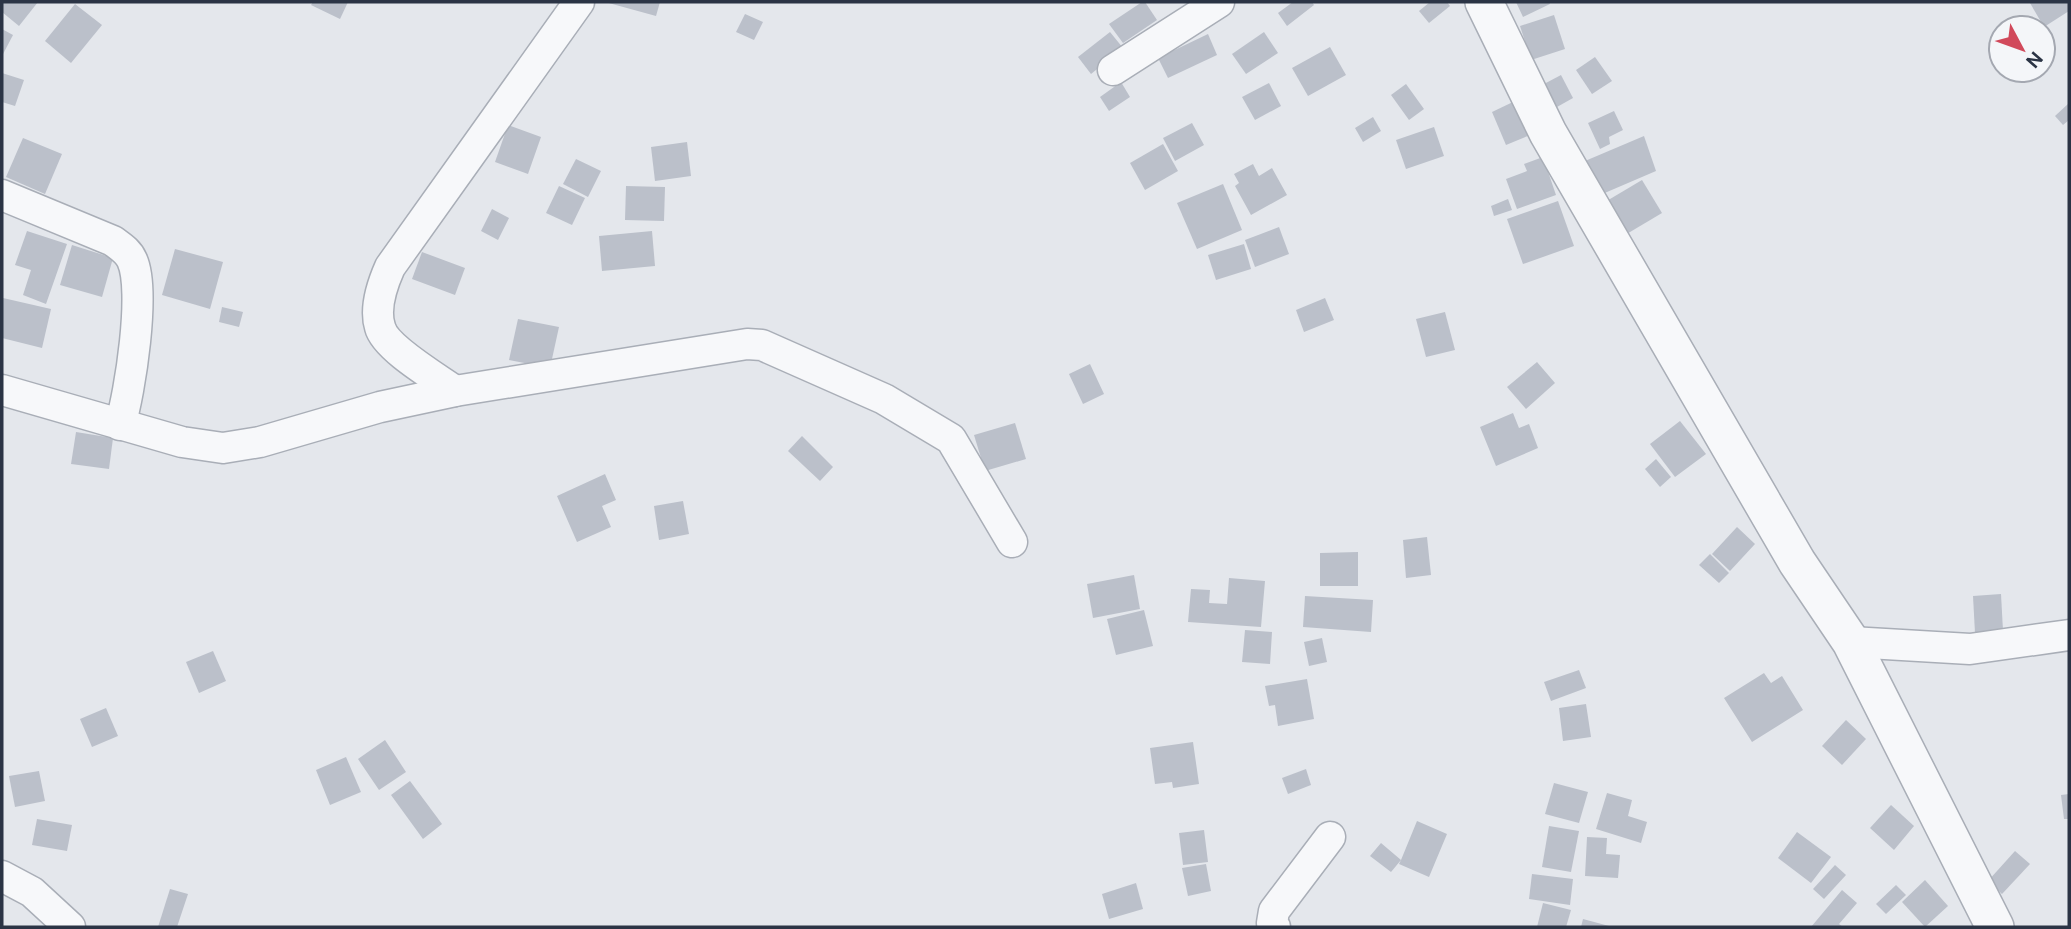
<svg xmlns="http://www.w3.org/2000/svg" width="2071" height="929" viewBox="0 0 2071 929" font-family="'DM Sans',sans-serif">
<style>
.building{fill:#bbc0ca}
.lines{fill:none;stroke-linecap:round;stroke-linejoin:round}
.minor-casing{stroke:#a9aeb7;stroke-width:33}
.tertiary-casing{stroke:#a9aeb7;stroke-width:40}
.minor{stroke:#f7f8fa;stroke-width:30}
.tertiary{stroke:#f7f8fa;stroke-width:37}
</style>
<rect width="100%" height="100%" fill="#e4e7ec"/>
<g class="building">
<path d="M2 2H38L19 26 2 12Z"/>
<path d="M313 2H348L340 19 311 5Z"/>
<path d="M605 2H660L656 16Z"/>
<path d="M1142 2H1145L1157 20 1123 43 1109 24Z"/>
<path d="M1293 2H1312L1314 5 1287 26 1278 13Z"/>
<path d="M1430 2H1447L1450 6 1429 23 1419 11Z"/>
<path d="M1516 2H1549L1550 4 1523 17Z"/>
<path d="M2032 2H2069V11L2044 27 2030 3Z"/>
<path d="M75 4 102 25 71 63 45 41Z"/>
<path d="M745 14 763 22 754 40 736 32Z"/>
<path d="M1554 15 1565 49 1531 60 1520 26Z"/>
<path d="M2 29 13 35 2 56Z"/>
<path d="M1110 32 1123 48 1091 74 1078 57Z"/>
<path d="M1264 32 1278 53 1246 74 1232 54Z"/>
<path d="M1208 34 1217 55 1168 78 1158 58Z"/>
<path d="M1330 47 1346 75 1308 96 1292 68Z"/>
<path d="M1595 57 1612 81 1592 94 1576 70Z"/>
<path d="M2 73 24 80 15 106 2 102Z"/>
<path d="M1561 75 1573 98 1557 107 1544 84Z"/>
<path d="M1121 82 1130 97 1109 111 1100 97Z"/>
<path d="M1269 83 1281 106 1255 120 1242 97Z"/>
<path d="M1406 84 1424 109 1409 120 1391 95Z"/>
<path d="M1515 101 1530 135 1506 145 1492 112Z"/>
<path d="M2069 103V120L2063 125 2055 116Z"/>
<path d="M1614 111 1623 130 1609 137 1610 144 1600 149 1588 123Z"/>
<path d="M1373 117 1381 131 1363 142 1355 128Z"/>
<path d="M1192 123 1204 145 1175 161 1163 138Z"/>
<path d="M508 125 541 137 528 174 495 162Z"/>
<path d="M1434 127 1444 156 1406 169 1396 140Z"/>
<path d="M1644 136 1656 171 1600 195 1585 161Z"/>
<path d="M23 138 62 154 45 194 6 177Z"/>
<path d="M687 142 691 176 655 181 651 147Z"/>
<path d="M1163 144 1178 171 1145 190 1130 163Z"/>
<path d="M1543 157 1556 195 1517 209 1506 179 1527 171 1524 164Z"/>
<path d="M576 159 601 171 588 197 563 184Z"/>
<path d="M1253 164 1259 176 1272 168 1287 195 1251 215 1235 186 1239 183 1234 174Z"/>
<path d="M1642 180 1662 213 1625 235 1605 202Z"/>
<path d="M1223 184 1242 230 1197 249 1177 203Z"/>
<path d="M559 186 585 198 572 225 546 213Z"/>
<path d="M626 186 665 187 664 221 625 220Z"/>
<path d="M1508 199 1512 210 1494 216 1491 206Z"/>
<path d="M1558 201 1574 246 1523 264 1507 219Z"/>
<path d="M492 209 509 218 498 240 481 231Z"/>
<path d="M1279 227 1289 254 1255 267 1245 240Z"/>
<path d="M27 231 67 244 46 304 23 295 31 270 15 265Z"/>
<path d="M652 231 655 266 602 271 599 236Z"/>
<path d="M1244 244 1251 269 1216 280 1208 255Z"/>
<path d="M72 245 113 258 102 297 60 285Z"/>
<path d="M175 249 223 262 210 309 162 295Z"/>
<path d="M422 252 465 268 455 295 412 279Z"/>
<path d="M3 298 51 309 42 348 2 338Z"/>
<path d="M1325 298 1334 320 1304 332 1296 310Z"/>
<path d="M222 307 243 312 239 327 219 322Z"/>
<path d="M1445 312 1455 350 1426 357 1416 319Z"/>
<path d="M518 319 559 327 550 368 509 360Z"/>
<path d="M1537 362 1555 383 1526 409 1507 387Z"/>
<path d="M1090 364 1104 394 1083 404 1069 374Z"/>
<path d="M1513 413 1519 428 1529 424 1538 448 1496 466 1480 427Z"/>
<path d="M1680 421 1706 454 1675 477 1650 444Z"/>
<path d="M1015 423 1026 459 985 471 974 435Z"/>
<path d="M76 432 113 438 109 469 71 464Z"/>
<path d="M802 436 833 467 820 481 788 451Z"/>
<path d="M1656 459 1671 477 1660 487 1645 469Z"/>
<path d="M605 474 616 500 602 506 611 527 577 542 557 496Z"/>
<path d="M683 501 689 534 659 540 654 506Z"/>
<path d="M1737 527 1755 544 1730 571 1712 554Z"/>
<path d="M1427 537 1431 575 1406 578 1403 540Z"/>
<path d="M1358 552V586H1320V553Z"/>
<path d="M1710 554 1729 573 1719 583 1699 565Z"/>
<path d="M1134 575 1140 609 1093 618 1087 584Z"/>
<path d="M1229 578 1265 581 1261 627 1188 622 1191 589 1210 590 1209 603 1227 604Z"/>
<path d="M2001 594 2003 631 1975 633 1973 596Z"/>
<path d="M1305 596 1373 600 1371 632 1303 627Z"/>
<path d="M1144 610 1153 646 1116 655 1107 619Z"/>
<path d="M1245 630 1272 632 1270 664 1242 662Z"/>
<path d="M1322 638 1327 662 1309 666 1304 642Z"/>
<path d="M213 651 226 681 199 693 186 662Z"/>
<path d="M1579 670 1586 688 1551 701 1544 682Z"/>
<path d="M1764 673 1771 683 1782 676 1803 710 1752 742 1724 698Z"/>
<path d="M1307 679 1314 719 1278 726 1275 705 1269 706 1265 686Z"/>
<path d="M1586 704 1591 737 1563 741 1559 708Z"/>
<path d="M106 708 118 736 92 747 80 719Z"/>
<path d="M1846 720 1866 739 1842 765 1822 746Z"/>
<path d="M385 740 406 772 379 790 358 759Z"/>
<path d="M1193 742 1199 784 1173 788 1172 782 1155 784 1150 748Z"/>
<path d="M346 757 361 792 330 805 316 770Z"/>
<path d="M1306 769 1311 785 1288 794 1282 778Z"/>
<path d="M39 771 45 801 15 807 9 776Z"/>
<path d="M410 781 442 824 423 839 391 795Z"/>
<path d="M1554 783 1588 792 1579 823 1545 814Z"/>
<path d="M1607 793 1632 800 1628 816 1647 822 1641 843 1596 829Z"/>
<path d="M2069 794V819H2064L2061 795Z"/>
<path d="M1891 805 1914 826 1894 850 1870 828Z"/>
<path d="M37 819 72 825 67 851 32 845Z"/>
<path d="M1417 821 1447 834 1429 877 1399 864 1401 860 1391 872 1370 856 1381 843 1401 860Z"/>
<path d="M1549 826 1579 831 1571 872 1542 867Z"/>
<path d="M1204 830 1208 862 1183 865 1179 833Z"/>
<path d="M1797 832 1831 857 1811 883 1778 858Z"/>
<path d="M1587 837 1607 838 1606 854 1620 855 1618 878 1585 876Z"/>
<path d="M2015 851 2030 864 2002 894 1988 881Z"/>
<path d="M1206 864 1211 891 1188 896 1182 868Z"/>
<path d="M1835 865 1846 875 1824 899 1813 889Z"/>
<path d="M1532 874 1573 879 1570 905 1529 899Z"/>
<path d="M1925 880 1948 906 1925 927 1902 902Z"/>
<path d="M1136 883 1143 909 1109 919 1102 894Z"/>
<path d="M1896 885 1906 895 1886 914 1876 904Z"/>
<path d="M170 889 188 894 177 927H158Z"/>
<path d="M1842 890 1857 903 1839 924 1843 927H1811Z"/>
<path d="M1543 903 1571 910 1566 927H1537Z"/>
<path d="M1583 919 1609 926V927H1581Z"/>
</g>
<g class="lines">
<defs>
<g id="minor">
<path d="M1113 70 1219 2"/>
<path d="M2 195 113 241C121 247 128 251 132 260 146 290 130 393 120 425"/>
<path d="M2 390 182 442 223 448 260 442 380 407 455 391 747 344 762 345 884 399 951 439 1012 542"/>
<path d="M455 391C437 378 385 348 380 327 374 308 382 285 390 267L579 2"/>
<path d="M1851 642 1970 649 2069 635"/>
<path d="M2 876 32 892 70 927"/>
<path d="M1275 927 1272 923 1274 911 1330 837"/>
</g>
<path id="tertiary" d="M1484 2 1548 133 1797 562 1851 642 1995 927"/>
</defs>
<use href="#minor" class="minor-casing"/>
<use href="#tertiary" class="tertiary-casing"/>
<use href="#minor" class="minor"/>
<use href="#tertiary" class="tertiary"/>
</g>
<rect width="2071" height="929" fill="none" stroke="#2b3445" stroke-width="7"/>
<g transform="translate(2022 49) rotate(131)"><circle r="33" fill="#f4f6f9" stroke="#a4a8b1" stroke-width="2"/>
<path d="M0-5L12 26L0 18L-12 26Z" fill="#d1495b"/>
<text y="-10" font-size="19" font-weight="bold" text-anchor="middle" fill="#2b3445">N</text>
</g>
</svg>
